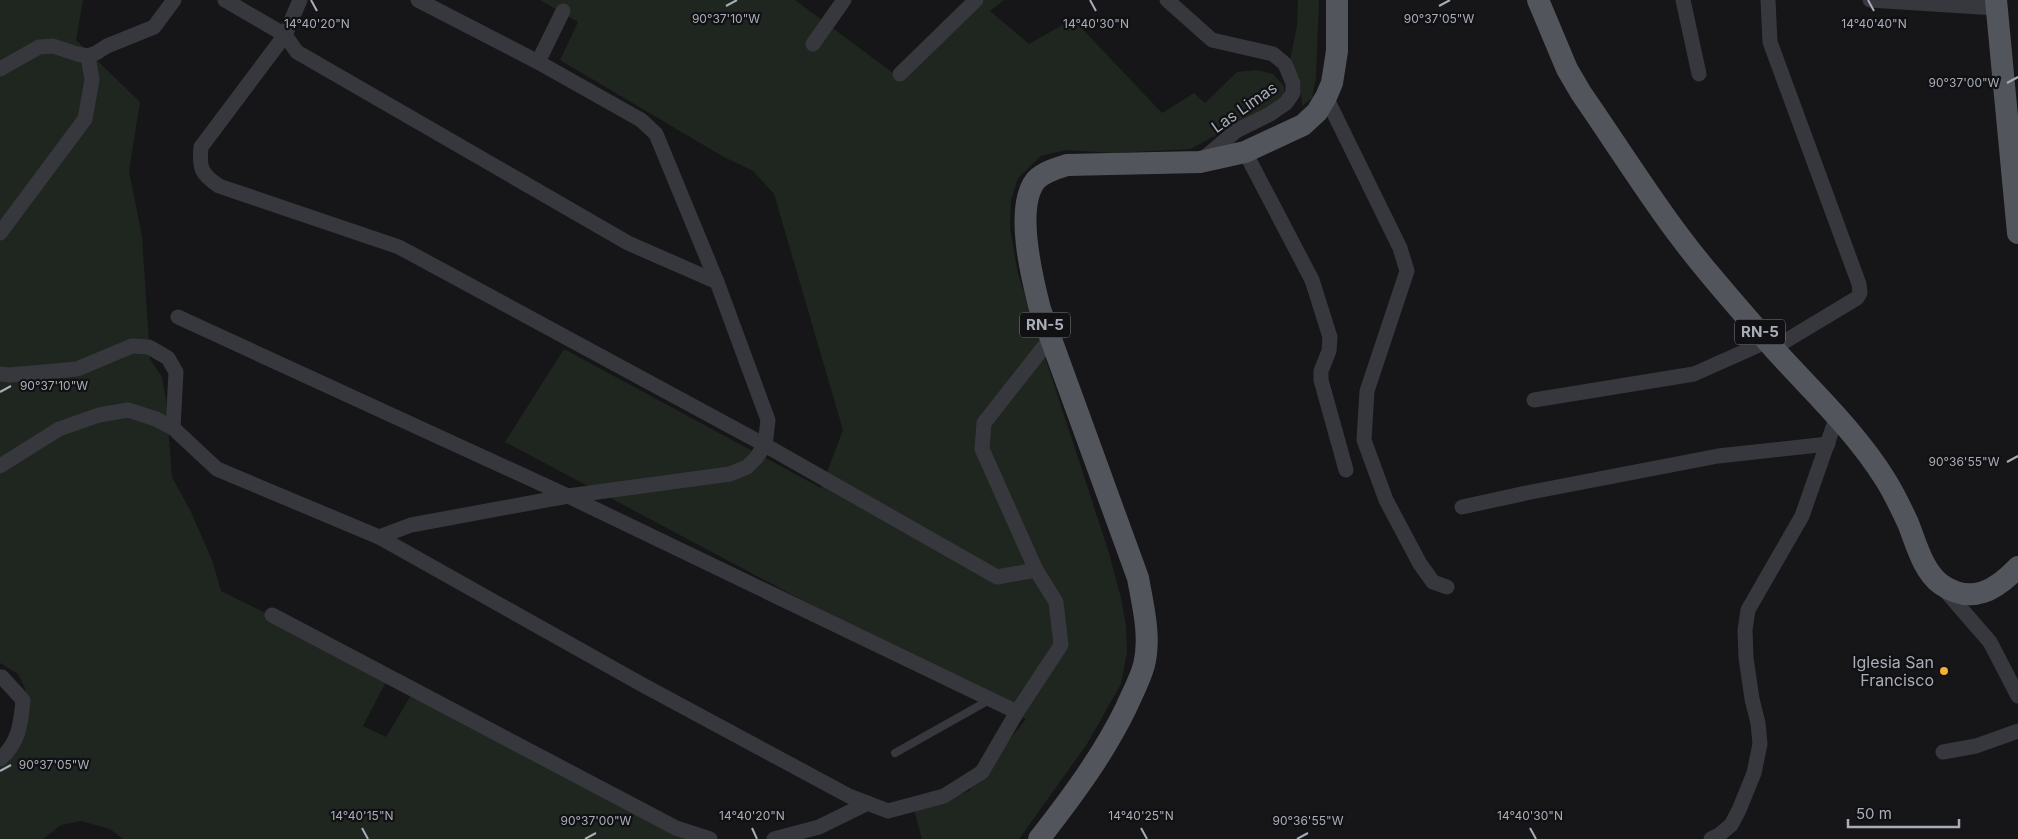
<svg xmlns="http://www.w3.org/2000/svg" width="2018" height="839" viewBox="0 0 2018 839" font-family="Inter,sans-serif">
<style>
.green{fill:#1e261f}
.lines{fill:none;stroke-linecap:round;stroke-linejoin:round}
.lane{stroke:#37383d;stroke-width:8}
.street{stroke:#37383d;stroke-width:15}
.primary{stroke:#53555c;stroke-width:22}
.ticks{fill:none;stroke:#a8adb8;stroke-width:2}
.poi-dot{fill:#f2b134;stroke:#111113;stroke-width:2}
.labels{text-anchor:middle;stroke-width:4.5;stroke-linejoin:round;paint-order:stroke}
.shield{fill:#111113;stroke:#7b7e86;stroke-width:1}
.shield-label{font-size:15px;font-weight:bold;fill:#a8adb8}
.street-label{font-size:16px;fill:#a8adb8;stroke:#111113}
.poi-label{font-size:16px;fill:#a8adb8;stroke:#111113;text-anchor:end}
.ticks-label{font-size:12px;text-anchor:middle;fill:#a8adb8;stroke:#111113;stroke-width:4.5;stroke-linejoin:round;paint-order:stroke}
</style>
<rect width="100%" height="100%" fill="#161618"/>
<g class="green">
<path d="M0 0H83L76 40 140 102 129 171 142 236 150 359 162 377 166 400 172 477 191 512 212 560 221 591 390 674 363 726 386 737 416 687 699 839H123L110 829 81 821 61 825 43 839H0V756L27 712 25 688 18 674 0 663Z"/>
<path d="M540 0H795L897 76 981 0H1004L990 11 1029 44 1073 19 1162 113 1194 93 1205 103 1237 72 1256 70 1273 74 1284 86V98L1191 149 1112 153 1066 150 1041 156 1018 178 1011 200 1010 229 1018 274 1109 553 1121 598 1126 626 1127 652 1121 684 1087 744 1019 839H922L914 810 969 791 1026 719 505 442 564 349 821 488 843 430 774 194 753 171 722 156 560 60 578 22Z"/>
<path d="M1298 0H1319L1316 77 1312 98 1302 106 1300 78 1289 65 1297 26Z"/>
</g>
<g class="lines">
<path class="lane" d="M895 753 991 699"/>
<g class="street">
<path d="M225 0 285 35 297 52 628 243 717 282"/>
<path d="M300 0 285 35 201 147C199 168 201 174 219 186L399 247 765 445 997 577 1036 570"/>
<path d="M1167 0 1212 40 1273 54 1285 64 1293 83V93L1286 103 1270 114 1236 131 1203 159"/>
<path d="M1683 0 1699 74"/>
<path d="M1768 0 1770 42 1859 284 1860 293 1857 298 1774 348"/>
<path d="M1870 0 1996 8"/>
<path d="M813 44 844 0"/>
<path d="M538 62 563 11"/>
<path d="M0 69 39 47 53 46 77 54 88 56 96 53 107 46 154 27 174 0"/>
<path d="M900 74 976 0"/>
<path d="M1326 97 1400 248 1407 271 1367 391 1364 440 1386 500 1420 564 1433 582 1447 587"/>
<path d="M1245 152 1312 280 1330 337 1329 351 1321 371V380L1346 470"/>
<path d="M0 233 85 119 92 80 88 56"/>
<path d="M178 317 568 496 1017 712"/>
<path d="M0 374 10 375 77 369 132 346 149 347 168 358 176 372 173 428"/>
<path d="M1534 400 1694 374 1768 341"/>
<path d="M0 466 59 429 99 415 128 410 156 419 173 428 217 469 379 537 641 684 849 796 888 811 944 796 982 772 1017 712 1061 645 1056 602 1036 570 982 449 984 423 1050 339"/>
<path d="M1462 507 1526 493 1718 456 1828 444"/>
<path d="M379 537 411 525 568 496 730 474 747 467 756 458 765 445 768 420 717 282 656 134 641 120 538 62 418 0"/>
<path d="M1944 589 1990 642 2018 696"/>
<path d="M272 615 676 828 710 839"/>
<path d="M0 677H2L23 700C21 723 19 743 0 759"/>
<path d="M1943 752 1976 746 2018 731"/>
<path d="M774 839 819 827 868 803"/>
<path d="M1711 839 1719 835 1731 825 1739 810 1754 773 1760 744 1758 723 1752 699 1746 658 1745 630 1748 610 1802 516 1837 416"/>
</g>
<g class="primary">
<path d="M1538 0 1567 69 1581 93C1624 155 1664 221 1713 278 1733 302 1754 326 1775 350 1813 392 1855 431 1885 479 1894 493 1901 508 1908 523 1916 543 1923 572 1942 585 1972 605 1996 590 2018 567"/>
<path d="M1996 0 2018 233"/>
<path d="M1039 839C1072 797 1103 755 1126 708 1132 694 1140 680 1144 665 1151 637 1143 606 1138 578L1040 309C1032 278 1014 207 1036 180 1044 172 1057 168 1067 165L1200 162 1245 152 1303 125 1317 112 1326 97 1332 83 1337 51V0"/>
</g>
</g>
<path class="ticks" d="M311 0 317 11M1090 0 1096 11M1868 0 1874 11M726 6 737 0M1439 6 1450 0M2007 83 2018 77M0 392 11 386M2007 462 2018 456M0 771 11 765M362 828 368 839M752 828 757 839M1141 828 1147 839M1530 828 1536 839M585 839 596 833M1297 839 1308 833"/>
<circle class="poi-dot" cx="1944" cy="671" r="5"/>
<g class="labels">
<g class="shield">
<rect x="1020" y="312.5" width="50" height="25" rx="4"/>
<rect x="1735" y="319.5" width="50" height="25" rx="4"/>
</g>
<g class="shield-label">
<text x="1045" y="330">RN-5</text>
<text x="1760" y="337">RN-5</text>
</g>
<g class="street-label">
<text transform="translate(1244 107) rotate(-35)" y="6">Las Limas</text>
</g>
<g class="poi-label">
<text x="1934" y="668">Iglesia San<tspan x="1934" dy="18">Francisco</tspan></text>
</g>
</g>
<g class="ticks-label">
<text x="726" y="23">90°37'10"W</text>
<text x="1439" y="23">90°37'05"W</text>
<text x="317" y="28">14°40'20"N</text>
<text x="1096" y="28">14°40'30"N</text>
<text x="1874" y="28">14°40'40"N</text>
<text x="1964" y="87">90°37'00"W</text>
<text x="54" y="390">90°37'10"W</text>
<text x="1964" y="466">90°36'55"W</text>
<text x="54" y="769">90°37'05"W</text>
<text x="362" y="820">14°40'15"N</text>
<text x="752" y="820">14°40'20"N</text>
<text x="1141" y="820">14°40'25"N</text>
<text x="1530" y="820">14°40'30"N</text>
<text x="596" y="825">90°37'00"W</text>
<text x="1308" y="825">90°36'55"W</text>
</g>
<path d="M1848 819v8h111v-8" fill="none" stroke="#a8adb8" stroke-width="2.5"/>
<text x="1856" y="819" font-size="15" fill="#a8adb8" stroke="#111113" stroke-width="4" paint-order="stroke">50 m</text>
</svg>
